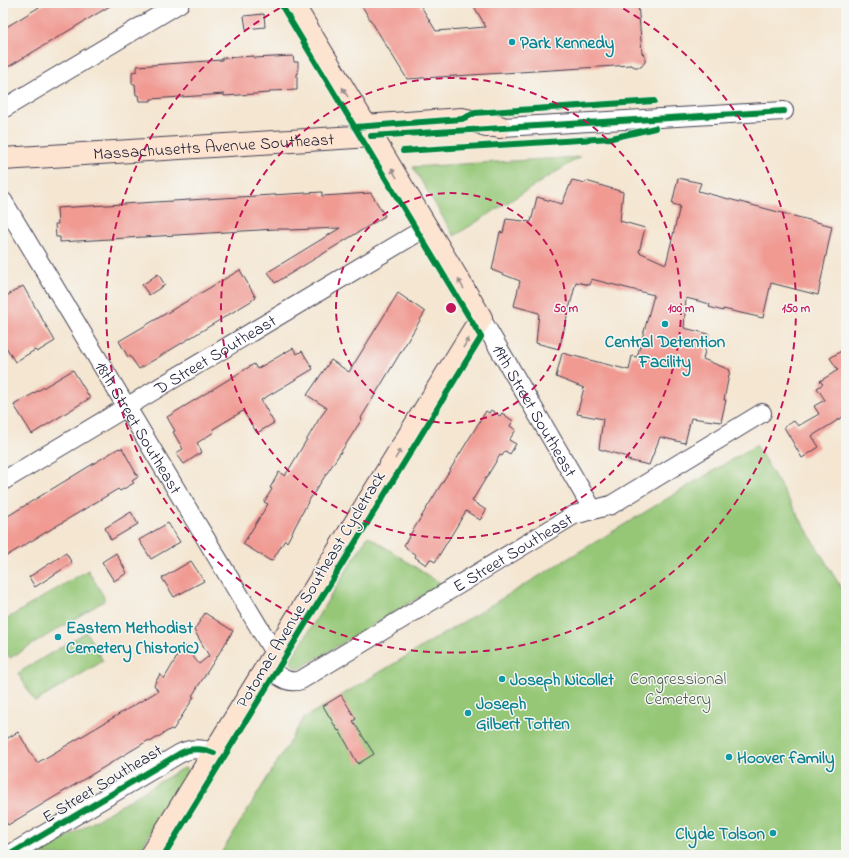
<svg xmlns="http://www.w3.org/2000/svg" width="849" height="858" viewBox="0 0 849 858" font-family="'Indie Flower',sans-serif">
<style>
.green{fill:#95c777;stroke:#5c7459}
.building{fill:#f09a92}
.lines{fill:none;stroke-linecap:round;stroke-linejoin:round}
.street-casing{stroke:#423f52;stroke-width:20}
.secondary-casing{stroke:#423f52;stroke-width:24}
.street{stroke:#fff;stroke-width:18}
.secondary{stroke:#fde4d1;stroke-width:22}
.cycleway-casing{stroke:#f6f6f2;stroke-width:8}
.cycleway{stroke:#00873e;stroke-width:6}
.oneway{fill:#9a8d8e}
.ring{fill:none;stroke:#c2185b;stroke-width:2;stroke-dasharray:7 5}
.culture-dot{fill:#0f9aa8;stroke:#f6f6f2;stroke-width:1.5}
.labels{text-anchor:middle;stroke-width:3;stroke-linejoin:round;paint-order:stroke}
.culture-label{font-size:17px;font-weight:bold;fill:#0d838f;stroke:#f6f6f2;text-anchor:start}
.street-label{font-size:17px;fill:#22223b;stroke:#f6f6f2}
.park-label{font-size:17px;fill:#4a5c50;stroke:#f6f6f2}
.centre{fill:#c2185b;stroke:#f6f6f2;stroke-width:2}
.ring-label{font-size:12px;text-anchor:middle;font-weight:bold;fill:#c2185b;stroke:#f6f6f2;stroke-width:3;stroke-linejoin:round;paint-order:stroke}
</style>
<rect width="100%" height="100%" fill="#f6f6f2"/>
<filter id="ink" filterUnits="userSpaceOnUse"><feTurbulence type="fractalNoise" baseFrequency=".025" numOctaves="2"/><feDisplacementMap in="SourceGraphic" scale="8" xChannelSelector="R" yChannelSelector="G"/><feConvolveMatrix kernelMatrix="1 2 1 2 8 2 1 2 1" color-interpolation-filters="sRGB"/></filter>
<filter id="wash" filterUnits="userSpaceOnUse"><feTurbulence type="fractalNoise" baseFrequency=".012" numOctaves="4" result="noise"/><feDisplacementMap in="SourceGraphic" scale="16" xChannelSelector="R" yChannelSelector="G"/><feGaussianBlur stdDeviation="0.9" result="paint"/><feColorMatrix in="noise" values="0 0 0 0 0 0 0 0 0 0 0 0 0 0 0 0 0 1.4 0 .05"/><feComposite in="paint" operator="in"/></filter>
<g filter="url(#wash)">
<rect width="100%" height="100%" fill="#f4e6d1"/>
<g class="green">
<path d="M580 157 454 236 413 167Z"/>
<path d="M756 445 846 596V855H220L304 718Z"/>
<path d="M368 536 441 584 299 669 295 668 291 662 292 658Z"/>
<path d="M88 570 104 597V601L10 658 3 647V621Z"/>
<path d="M86 632 103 661 35 702 18 673Z"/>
<path d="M183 768 187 769 188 772 137 855H38Z"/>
</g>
<g id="blocks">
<g class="building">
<path d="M46 3H115L3 70V29Z"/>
<path d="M360 3H419L436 31 486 27 472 3H638L642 53 645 56V62L641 67H635L631 65 407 79Z"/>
<path d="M264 14 265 27 246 29 244 16Z"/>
<path d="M254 56V58L293 56 294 62H298V74H297V90L270 91V93L224 96V94L211 95 151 99V101H139L138 95H136L135 84H132V72L137 71V66L222 60V58Z"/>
<path d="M678 178 701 183 698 191 832 226 818 295 771 283 763 318 723 309V311L709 307 710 304 686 298 684 328 709 334 703 359 730 370 724 400H726L721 422 691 418 685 443 660 437 649 465 627 460 628 457 599 449 603 419 577 414 584 388 556 377 562 353 629 370 632 356 637 357 654 295 591 279 590 285 576 282 559 349 536 343 539 313 514 306 520 281 492 270 500 232 503 233 506 219 531 222 537 197 562 204 572 180 585 183 586 181 623 192 620 221 645 228 639 252 666 264 680 206 672 204Z"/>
<path d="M322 192V196L371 193 385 216 275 283 268 272 340 228 290 230V229H276L60 242V237H56L55 224H58L57 208Z"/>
<path d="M240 270 256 298 139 369 130 356 128 357 119 341Z"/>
<path d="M158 274 165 285 149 295 142 285Z"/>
<path d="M23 286 55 341 37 352 35 350 15 362 3 342V298Z"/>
<path d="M398 293 425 312 361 418 362 419 350 438 308 502 287 542 285 540 272 561 269 560 243 544 268 504 264 502 272 489 270 488 279 472 285 476 319 419 327 408 307 395 331 360 349 372Z"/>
<path d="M293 348 297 354 302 351 313 369 261 400 274 423 257 433 243 411 213 429 214 432 197 443 202 452 184 464 176 453 183 449 173 432 175 431 167 417 254 364 257 369Z"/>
<path d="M846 348V415L812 436 819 447 802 458 784 427 794 421 798 426 819 414 814 406 825 400 817 388 823 384 820 381 838 370 830 358Z"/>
<path d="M73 370 90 398 32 434 14 405Z"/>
<path d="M491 410 500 416 502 413 513 421 510 426 516 430 509 440 516 444 510 454 505 451 502 456 500 455 472 501 486 510 480 520 466 511 435 562 430 559 426 565 415 557 416 555 407 549V548L404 545 486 411 489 413Z"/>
<path d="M119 448 120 449 122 448 138 477 132 481 134 483 120 491 118 489 3 558V519Z"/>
<path d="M131 512 138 524 111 540 105 528Z"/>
<path d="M168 523 180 542 151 559 139 540Z"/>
<path d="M66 553 72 563 35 587 29 577Z"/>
<path d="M116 553 127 573 114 581 102 562Z"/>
<path d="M191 561 204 581 174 597 162 578Z"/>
<path d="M205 613 233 631 192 696 194 697 173 730 171 729 150 742 149 740 8 825 3 817V741L18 732 37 763 158 691 154 685 160 674 164 679 184 645 199 664 209 656 194 630Z"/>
<path d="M341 695 356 719 353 721 374 754 358 764 339 730 338 731 323 706Z"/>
</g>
</g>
</g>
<g filter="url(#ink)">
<use href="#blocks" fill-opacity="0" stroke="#423f52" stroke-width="1"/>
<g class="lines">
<defs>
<g id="street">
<path d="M3 109 180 3"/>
<path d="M486 128 784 111"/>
<path id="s1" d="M3 201 275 654"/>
<path id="s2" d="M481 318 593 510"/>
<path id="s3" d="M3 481 427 227"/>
<path id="s4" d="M267 668C278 675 288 685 301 680L574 515 611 505 762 413"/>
<path d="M9 855 179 754C190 748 202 748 214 753"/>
</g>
<g id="secondary">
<path d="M365 126 462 119 500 127"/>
<path id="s5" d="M3 159 371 136"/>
<path d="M151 855 481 318 292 3"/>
</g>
</defs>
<use href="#street" class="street-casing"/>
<use href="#secondary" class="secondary-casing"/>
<use href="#street" class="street"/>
<use href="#secondary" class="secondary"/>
<defs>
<g id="cycleway">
<path d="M355 127 462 119 475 113 654 101"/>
<path d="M371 136 784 111"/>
<path d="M403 151 612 138 655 128"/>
<path d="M9 855 179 754C190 748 202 748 214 753"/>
<path d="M164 855 481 337 280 3"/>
</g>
</defs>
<use href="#cycleway" class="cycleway-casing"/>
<use href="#cycleway" class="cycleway"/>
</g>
<defs><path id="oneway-solid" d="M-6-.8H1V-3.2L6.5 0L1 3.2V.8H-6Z"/></defs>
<g class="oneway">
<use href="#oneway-solid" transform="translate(345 92) rotate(-121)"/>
<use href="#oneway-solid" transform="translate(394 173) rotate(-121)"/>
<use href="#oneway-solid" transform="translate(461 284) rotate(-121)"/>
<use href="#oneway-solid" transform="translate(466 343) rotate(-59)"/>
<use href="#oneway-solid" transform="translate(398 454) rotate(-59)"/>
</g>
</g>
<g class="ring">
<circle cx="451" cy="308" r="115"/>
<circle cx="451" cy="308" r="230"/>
<path d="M613 3A345 345 0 1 1 289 3"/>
</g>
<g class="culture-dot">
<circle cx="512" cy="42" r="4"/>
<circle cx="665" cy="324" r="4"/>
<circle cx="58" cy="637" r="4"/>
<circle cx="502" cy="679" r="4"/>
<circle cx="468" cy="713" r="4"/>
<circle cx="729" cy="757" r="4"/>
<circle cx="773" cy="833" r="4"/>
</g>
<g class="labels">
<g class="culture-label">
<text x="520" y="48">Park Kennedy</text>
<text x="665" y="347" text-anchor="middle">Central Detention<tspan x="665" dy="20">Facility</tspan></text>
<text x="66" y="633">Eastern Methodist<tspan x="66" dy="20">Cemetery (historic)</tspan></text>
<text x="510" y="685">Joseph Nicollet</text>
<text x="476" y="709">Joseph<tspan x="476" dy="20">Gilbert Totten</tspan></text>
<text x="737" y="763">Hoover family</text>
<text x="765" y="839" text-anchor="end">Clyde Tolson</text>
</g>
<g class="street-label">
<text dy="6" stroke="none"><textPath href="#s5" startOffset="211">Massachusetts Avenue Southeast</textPath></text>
<text dy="6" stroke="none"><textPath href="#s3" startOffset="247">D Street Southeast</textPath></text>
<text dy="6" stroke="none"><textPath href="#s2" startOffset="107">19th Street Southeast</textPath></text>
<text dy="6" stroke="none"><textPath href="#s1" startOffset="264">18th Street Southeast</textPath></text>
<text dy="6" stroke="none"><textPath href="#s4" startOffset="285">E Street Southeast</textPath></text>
<text transform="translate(310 589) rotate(-59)" y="6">Potomac Avenue Southeast Cycletrack</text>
<text transform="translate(102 783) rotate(-31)" y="6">E Street Southeast</text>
</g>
<g class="park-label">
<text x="678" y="684">Congressional<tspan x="678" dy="20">Cemetery</tspan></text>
</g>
</g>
<circle cx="451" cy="308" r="6" class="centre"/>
<g class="ring-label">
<text x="566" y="312">50 m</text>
<text x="681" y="312">100 m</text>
<text x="796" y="312">150 m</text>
</g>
<rect width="849" height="858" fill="none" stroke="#f6f6f2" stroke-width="16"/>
</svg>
